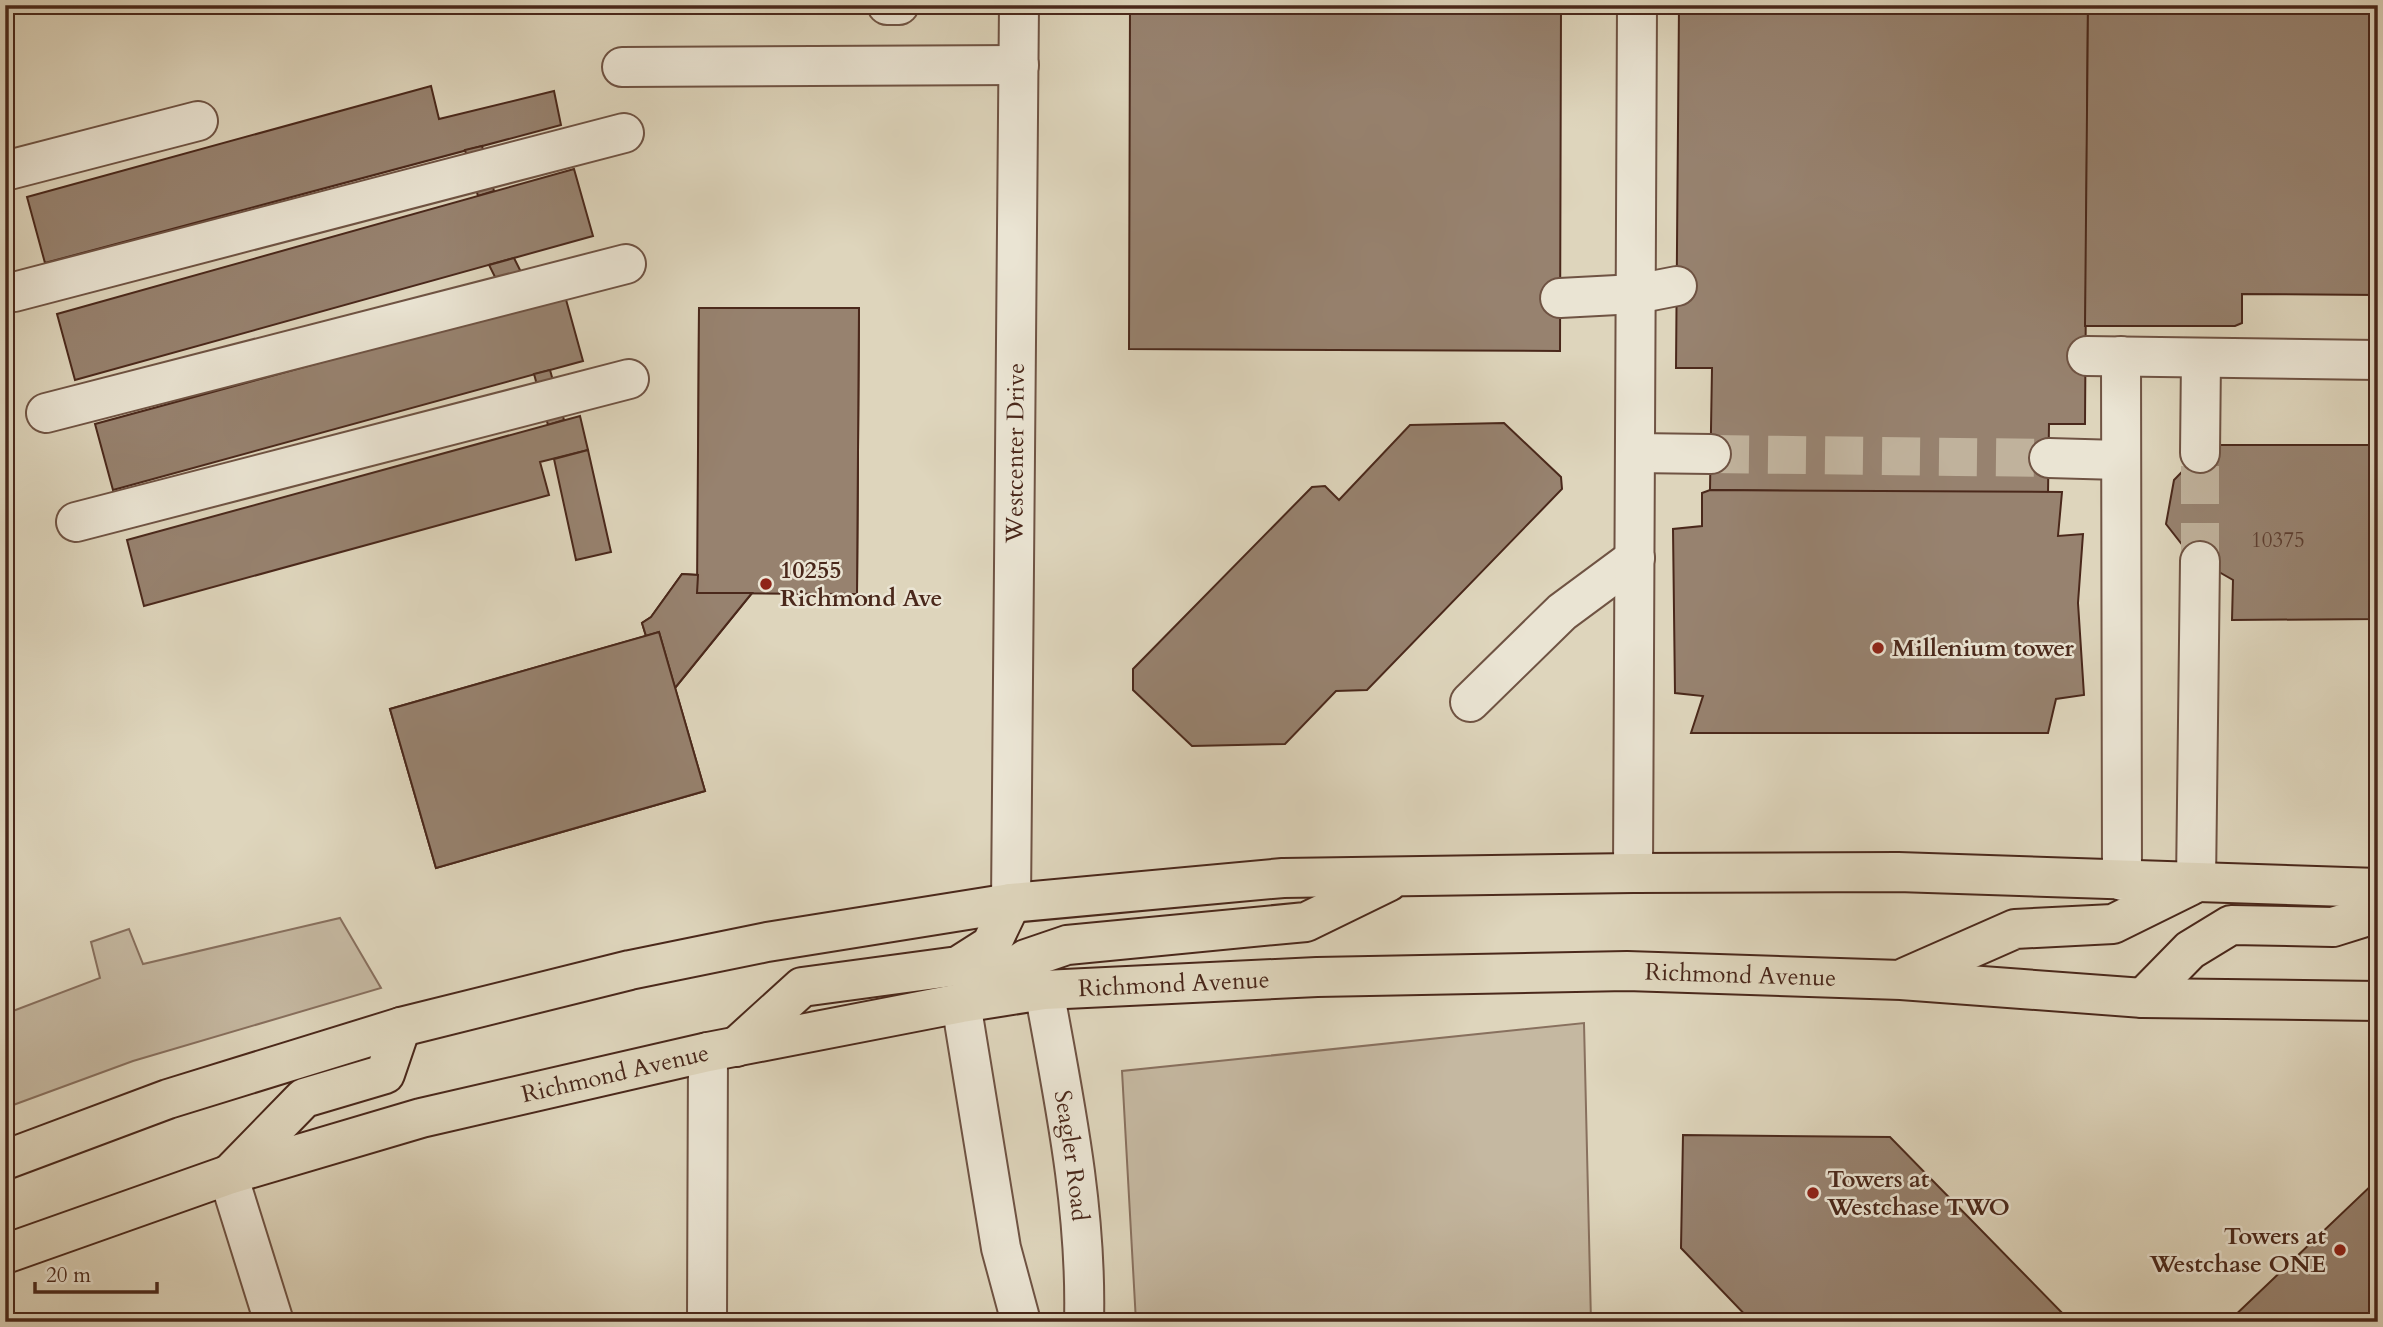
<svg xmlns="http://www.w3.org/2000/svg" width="2383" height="1327" viewBox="0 0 2383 1327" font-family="Cardo,serif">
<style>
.green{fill:#c5b8a1;stroke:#88705e;stroke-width:2}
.building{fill:#97826f;stroke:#4a281b;stroke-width:2}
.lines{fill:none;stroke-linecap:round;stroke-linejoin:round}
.minor-tunnel{stroke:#c0b29c;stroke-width:38;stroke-dasharray:38 19;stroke-linecap:butt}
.minor-casing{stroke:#6f5343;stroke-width:42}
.major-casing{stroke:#4a281b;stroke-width:42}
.minor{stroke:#eae4d3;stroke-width:38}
.major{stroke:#ded5bc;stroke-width:38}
.poi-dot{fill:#8f2418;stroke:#eae4d3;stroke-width:2.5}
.labels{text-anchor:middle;stroke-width:5;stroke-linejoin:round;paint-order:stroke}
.number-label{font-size:21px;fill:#5d3e30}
.street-label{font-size:24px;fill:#4a281b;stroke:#eae4d3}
.poi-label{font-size:24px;font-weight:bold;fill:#4a281b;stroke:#eae4d3;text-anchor:start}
</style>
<rect width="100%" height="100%" fill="#ded5bc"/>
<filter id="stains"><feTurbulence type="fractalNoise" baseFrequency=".00286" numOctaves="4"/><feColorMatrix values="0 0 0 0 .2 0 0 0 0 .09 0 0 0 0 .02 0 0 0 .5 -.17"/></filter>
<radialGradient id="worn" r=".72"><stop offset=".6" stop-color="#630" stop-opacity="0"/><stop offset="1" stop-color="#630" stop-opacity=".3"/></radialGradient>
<g class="green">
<path d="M340 918 381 988 133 1061 5 1108V1014L100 978 91 942 129 929 143 964Z"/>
<path d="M1584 1023 1591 1322H1136L1122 1071Z"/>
</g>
<g class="building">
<path d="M1130 5H1561L1560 351 1129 349Z"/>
<path d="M1679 5H2088L2085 424H2049L2048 494 1710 490 1712 368H1676Z"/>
<path d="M2088 5H2378V295L2242 294V323L2235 326H2085Z"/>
<path d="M431 86 439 119 554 91 561 125 45 263 27 197Z"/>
<path d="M482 146 494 191 478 196 465 150Z"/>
<path d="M574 169 593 236 75 380 57 314Z"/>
<path d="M514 258 537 304 512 311 489 265Z"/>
<path d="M565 296 583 361 113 490 95 424Z"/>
<path d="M699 308H859L857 594 752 593 675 688 705 791 436 868 390 709 646 636 642 623 651 617 682 574 698 575Z"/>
<path d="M699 308H859L857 594 697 593Z"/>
<path d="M550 370 564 420 548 425 534 374Z"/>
<path d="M580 416 588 450 540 462 549 495 144 606 127 540Z"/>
<path d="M1504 423 1561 477 1562 489 1367 690 1336 691 1285 744 1192 746 1133 690V669L1312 487 1325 486 1339 500 1410 425Z"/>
<path d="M2208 445H2378V619L2232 620 2233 580 2191 556 2166 524 2174 480Z"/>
<path d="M588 450 611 552 576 560 554 459Z"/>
<path d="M1710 490 2062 492 2058 536 2083 534 2078 603 2084 695 2056 699 2048 733H1691L1703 696 1675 693 1673 529 1702 526V493Z"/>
<path d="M682 574 698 575 697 593H752L675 688 659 632 646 636 642 623 651 617Z"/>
<path d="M659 632 705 791 436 868 390 709Z"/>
<path d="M1683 1135 1890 1137 2071 1322H1752L1681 1248Z"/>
<path d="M2378 1179V1322H2228Z"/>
</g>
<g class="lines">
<g class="minor-tunnel">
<path d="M1711 454 2049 458"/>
<path d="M2200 561V453"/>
</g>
<defs>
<g id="minor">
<path d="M887 5H899"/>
<path d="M622 67 1019 65"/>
<path d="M5 171 198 121"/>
<path d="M14 292 624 133"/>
<path d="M1560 298 1636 294 1677 286"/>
<path d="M2087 356 2378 360"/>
<path d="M2121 356 2122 881"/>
<path d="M46 413 626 264"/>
<path d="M1635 453 1711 454"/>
<path d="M2200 453 2201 358"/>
<path d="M2049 458 2119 460"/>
<path d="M76 522 629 379"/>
<path d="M1470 702 1562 612 1635 558"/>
<path d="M1633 873 1637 5"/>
<path d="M2196 883 2200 561"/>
<path id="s1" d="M1011 903 1019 5"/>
<path id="s2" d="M1044 990C1064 1100 1087 1209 1084 1322"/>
<path d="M961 1003 1001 1248 1021 1322"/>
<path d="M228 1175 274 1322"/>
<path d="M707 1322 708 1052"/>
</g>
<g id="major">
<path d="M1906 977 2015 929 2113 924 2190 886"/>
<path d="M971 996 1026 959 1067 945 1306 922 1388 882"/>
<path d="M2143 998 2190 950 2231 925 2333 927 2378 913"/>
<path d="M736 1047 802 987 958 966 991 945 1011 903"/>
<path d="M5 1160 168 1099 401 1027 630 970 767 942 1011 903 1283 878 1633 873 1898 872 2378 888"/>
<path d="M230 1174 304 1098 385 1074 401 1027"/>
<path id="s3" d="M5 1254 228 1175 421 1118 708 1052 961 1003 1044 990 1317 977 1627 971 1901 980 2143 998 2378 1001"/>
</g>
</defs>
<use href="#minor" class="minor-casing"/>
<use href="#major" class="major-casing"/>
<use href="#minor" class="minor"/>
<use href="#major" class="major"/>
</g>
<g class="poi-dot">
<circle cx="766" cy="584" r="7"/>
<circle cx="1878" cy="648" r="7"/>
<circle cx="1813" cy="1193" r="7"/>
<circle cx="2340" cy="1250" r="7"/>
</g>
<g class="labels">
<g class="number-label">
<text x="2278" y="547">10375</text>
</g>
<g class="street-label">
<text dy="8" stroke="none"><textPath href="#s1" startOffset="450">Westcenter Drive</textPath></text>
<text dy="8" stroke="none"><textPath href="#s3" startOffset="1771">Richmond Avenue</textPath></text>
<text dy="8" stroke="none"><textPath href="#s3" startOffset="1204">Richmond Avenue</textPath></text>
<text dy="8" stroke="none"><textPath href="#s3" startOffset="637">Richmond Avenue</textPath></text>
<text dy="8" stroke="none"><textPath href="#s2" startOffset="168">Seagler Road</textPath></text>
</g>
<g class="poi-label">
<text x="780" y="578">10255<tspan x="780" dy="28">Richmond Ave</tspan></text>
<text x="1892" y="656">Millenium tower</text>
<text x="1827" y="1187">Towers at<tspan x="1827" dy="28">Westchase TWO</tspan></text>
<text x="2326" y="1244" text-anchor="end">Towers at<tspan x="2326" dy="28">Westchase ONE</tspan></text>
</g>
</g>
<rect width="2383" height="1327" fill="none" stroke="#ded5bc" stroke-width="28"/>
<rect x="7" y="7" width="2369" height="1313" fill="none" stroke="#4a281b" stroke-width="3.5"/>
<rect x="14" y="14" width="2355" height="1299" fill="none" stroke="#4a281b" stroke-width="2"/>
<path d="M35 1282v10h122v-10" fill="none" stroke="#4a281b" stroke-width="3.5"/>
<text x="46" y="1282" font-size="21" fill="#4a281b" stroke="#eae4d3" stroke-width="5" paint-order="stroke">20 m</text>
<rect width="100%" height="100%" filter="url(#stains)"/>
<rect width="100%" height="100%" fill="url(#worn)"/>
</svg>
